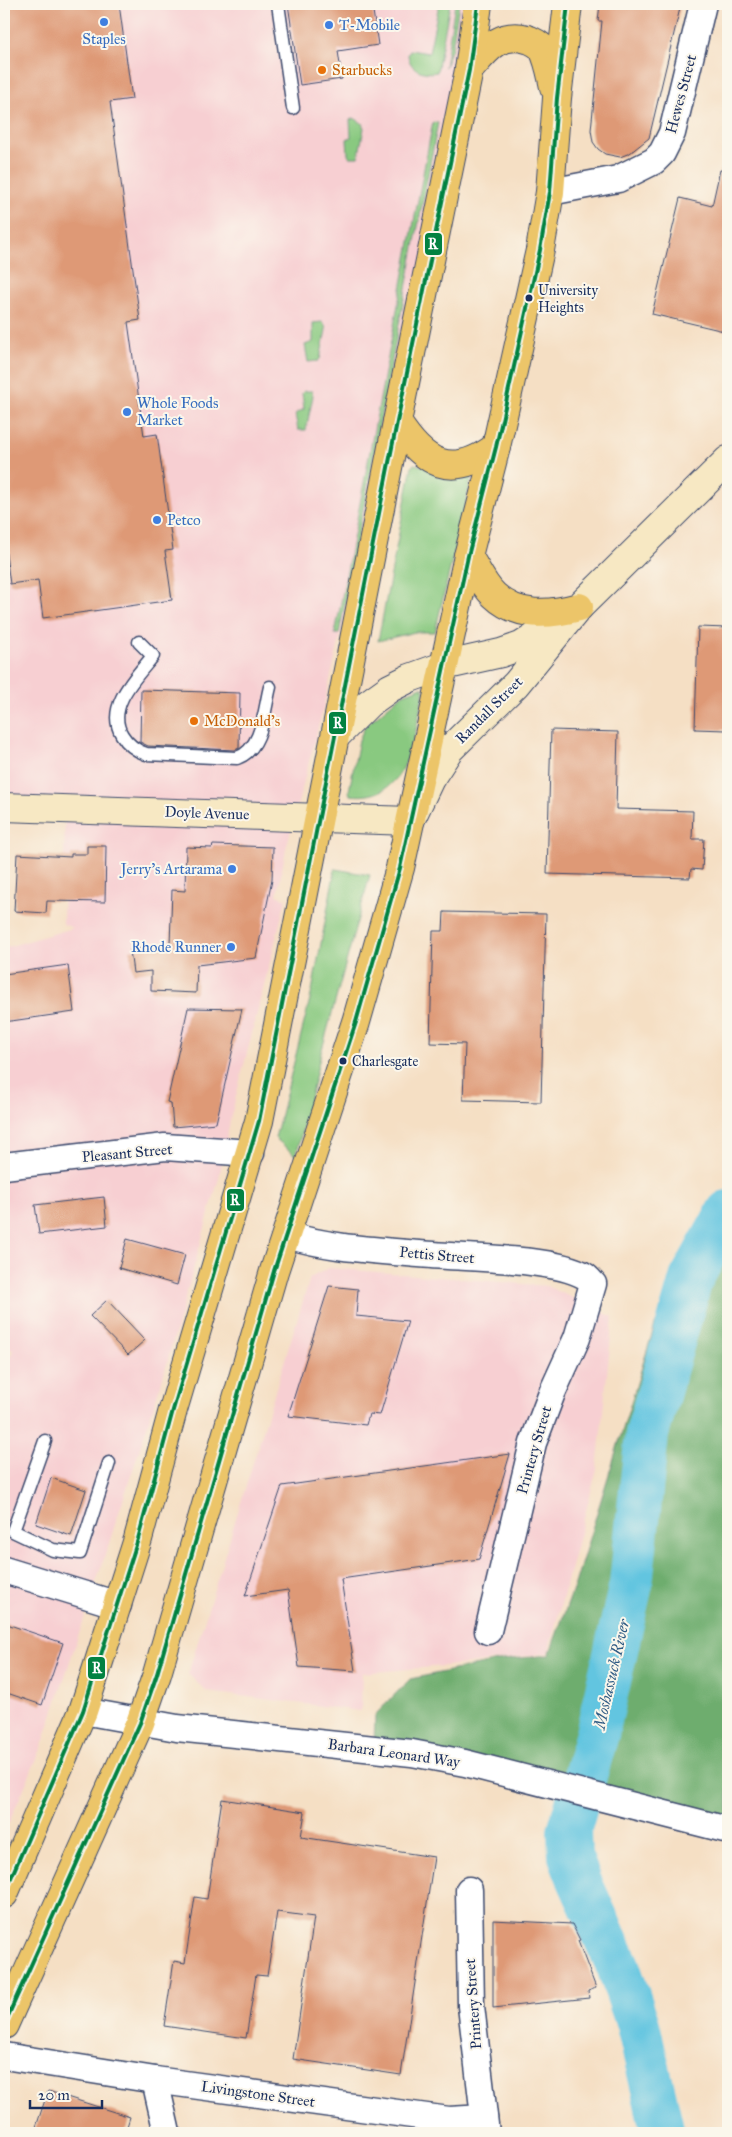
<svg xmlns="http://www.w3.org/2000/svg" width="732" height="2137" viewBox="0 0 732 2137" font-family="'IM FELL Great Primer',serif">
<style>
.built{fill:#f7cfd2}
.green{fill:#89c980;stroke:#527c6f}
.forest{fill:#6ead6e;stroke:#446e66}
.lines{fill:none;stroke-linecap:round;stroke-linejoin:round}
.river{stroke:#62c5e0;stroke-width:44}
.building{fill:#de9976}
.lane-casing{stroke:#3c496d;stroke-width:15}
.street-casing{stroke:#3c496d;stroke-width:29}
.secondary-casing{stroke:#3c496d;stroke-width:30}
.primary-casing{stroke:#3c496d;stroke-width:30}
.lane{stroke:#fff;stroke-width:12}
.street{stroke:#fff;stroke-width:26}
.secondary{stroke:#f7e8c3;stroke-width:28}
.primary{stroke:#ecc569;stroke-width:28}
.bus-1-casing{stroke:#fbf7ec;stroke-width:8}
.bus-1{stroke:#028241;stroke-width:4}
.shop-dot{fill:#3f7fe0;stroke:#fbf7ec;stroke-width:2}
.food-dot{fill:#e8710a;stroke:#fbf7ec;stroke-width:2}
.bus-dot{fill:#1b2f5e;stroke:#fbf7ec;stroke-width:2}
.labels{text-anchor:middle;stroke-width:4;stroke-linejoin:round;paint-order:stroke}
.bus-label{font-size:14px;fill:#1b2f5e;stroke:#fbf7ec;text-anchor:start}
.shop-label{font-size:15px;fill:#366cbe;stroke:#fbf7ec;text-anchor:start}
.food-label{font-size:15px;fill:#c56008;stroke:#fbf7ec;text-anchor:start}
.street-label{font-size:15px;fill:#1b2f5e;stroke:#fbf7ec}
.water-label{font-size:16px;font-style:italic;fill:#305c85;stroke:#fbf7ec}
.line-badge{stroke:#fbf7ec;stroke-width:2}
.badge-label{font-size:14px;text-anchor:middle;font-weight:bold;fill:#fff}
</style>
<rect width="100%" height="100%" fill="#fbf7ec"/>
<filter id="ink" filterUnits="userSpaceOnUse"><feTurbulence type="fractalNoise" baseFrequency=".02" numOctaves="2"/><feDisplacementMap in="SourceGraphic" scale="10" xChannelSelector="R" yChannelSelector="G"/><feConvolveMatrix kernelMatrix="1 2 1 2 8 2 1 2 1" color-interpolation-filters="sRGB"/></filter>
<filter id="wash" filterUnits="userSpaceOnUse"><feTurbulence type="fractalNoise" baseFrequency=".0096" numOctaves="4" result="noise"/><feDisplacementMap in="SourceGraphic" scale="20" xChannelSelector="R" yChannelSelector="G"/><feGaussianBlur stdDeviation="1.12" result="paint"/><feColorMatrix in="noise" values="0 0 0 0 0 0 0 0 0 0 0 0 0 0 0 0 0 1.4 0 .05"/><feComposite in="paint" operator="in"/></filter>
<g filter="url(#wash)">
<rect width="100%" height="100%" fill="#f5dfc4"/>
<g class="built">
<path d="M4 4H478L401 384 323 709 286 849 277 895 286 899 231 1116 219 1178 163 1377 112 1534 41 1749 4 1834V1366L13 1351 11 1348 4 1347V948L73 928 63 924 65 805 4 803Z"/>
<path d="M329 1268 547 1286 613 1317 597 1469 548 1653 468 1664 362 1673 361 1711 207 1692 188 1674 310 1278Z"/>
</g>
<g class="green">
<path d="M439 4H450L437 72C423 75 408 69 408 53L410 50 429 53Z"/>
<path d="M455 4H459L452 48 445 67Z"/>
<path d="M354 118 362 123 364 128 359 154 358 157H350L348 155 347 139 351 137 350 120Z"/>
<path d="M433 122 438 123 339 634H335Z"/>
<path d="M322 322 325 325 326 330 320 359 318 361 308 362 305 345 313 342V323Z"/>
<path d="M304 391H312L313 396 306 430H298L295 414 304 409 302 393Z"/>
<path d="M414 464 472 476 435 632H415L378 641 412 466Z"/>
<path d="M422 687 424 691C414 733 411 803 350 795L349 791 359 740 365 726 403 694Z"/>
<path d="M335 869 370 875 321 1053 296 1156 275 1138 312 991Z"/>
</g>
<path class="forest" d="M728 1252V1825L374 1743 375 1715 410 1679 503 1660 549 1655 575 1584 655 1325 676 1283Z"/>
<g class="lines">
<path class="river" d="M663 2133 638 2025 618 1966 580 1882 570 1856 569 1831 597 1734 631 1584 647 1434 691 1279 728 1212"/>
</g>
<g id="blocks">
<g class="building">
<path d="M4 4H119L132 99 110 102 140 320 128 322 144 436 157 434 173 550 165 551 172 600 43 618 38 580 10 584 4 540Z"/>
<path d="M288 4H372L378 45 338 51 342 79 300 85Z"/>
<path d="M600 4H681L649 138 630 153 620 157 605 154 598 149 593 142 591 130 602 21H598Z"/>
<path d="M720 170 728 171V332L652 314 680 198 712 206Z"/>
<path d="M698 627 728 628V721L726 720V730L695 729Z"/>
<path d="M141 690 240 693 239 748 235 750 148 746 140 742Z"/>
<path d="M551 730 618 732 616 809 693 811 692 839H704L702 870 691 869 690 878 547 874Z"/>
<path d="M213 845 273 847 272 880 256 958 197 965 196 993 151 991V971L133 973 130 950 170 944 172 890 185 891 186 847 212 848Z"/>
<path d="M87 846H106L105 902 47 901 46 913 14 911 17 854 71 857V854H87Z"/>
<path d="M444 912 546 914 541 1102 463 1100 465 1044 430 1043 433 931H443Z"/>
<path d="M68 965 74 1012 4 1022V974Z"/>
<path d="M188 1008 242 1009 216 1123 173 1127 171 1103 167 1102Z"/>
<path d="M104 1197 107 1226 39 1234 35 1205Z"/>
<path d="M127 1239 185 1255 177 1285 119 1268Z"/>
<path d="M329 1286 358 1289 356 1316 408 1321 380 1415 369 1414 366 1425 288 1416Z"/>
<path d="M107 1300 145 1340 128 1355 90 1316Z"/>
<path d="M510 1454 479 1559 341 1579 355 1671 299 1667 288 1590 245 1596 282 1486Z"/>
<path d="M51 1478 86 1490 71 1536 36 1524Z"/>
<path d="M4 1623 63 1643 42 1705 4 1692Z"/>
<path d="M222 1799 305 1812 301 1837 434 1857 401 2075 293 2059 314 1917 277 1912 267 1976 256 1975 246 2038 164 2026 174 1961 185 1963 195 1897 207 1899Z"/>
<path d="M493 1920 572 1924 580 1940 578 1941 596 1988 588 1991 589 1998 493 2008Z"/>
<path d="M48 2091 130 2117 125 2133H34Z"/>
</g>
</g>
</g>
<g filter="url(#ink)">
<use href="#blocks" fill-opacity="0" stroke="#3c496d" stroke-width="1"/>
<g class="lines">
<defs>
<g id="lane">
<path d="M278 4 293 108"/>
<path d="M139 642 153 656C136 677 105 707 122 735 128 745 135 750 146 754L237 758C263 749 264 710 270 687"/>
<path d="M45 1441 13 1531 53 1550 80 1553 109 1463"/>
</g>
<g id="street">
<path d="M550 192 618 179 654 161 662 153 672 133 703 4"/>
<path d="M4 1166 165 1147 251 1153"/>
<path d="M287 1235C329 1248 375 1250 419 1254 459 1258 554 1257 585 1276 588 1278 591 1282 593 1284L577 1338 552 1393 533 1443 488 1631"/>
<path d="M4 1570 118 1605"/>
<path d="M83 1711 177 1728 412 1753 465 1763 728 1830"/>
<path d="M469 1890 471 2006 486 2133"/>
<path d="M4 2056 155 2080 449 2120 484 2118"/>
<path d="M155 2080 167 2133"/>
</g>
<g id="secondary">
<path d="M336 736 369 703 390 688 410 678 443 666 501 653 521 646 557 623"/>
<path d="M4 807 410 821 430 779 449 750 516 684 579 607 728 460"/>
</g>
<g id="primary">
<path d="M469 70C486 51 499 31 527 39 532 40 540 45 543 49 549 61 551 74 554 87"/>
<path d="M397 422C424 464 451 480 496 447"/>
<path d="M468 556C476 568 483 585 494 595 518 618 550 615 579 607"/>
<path d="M4 1894 83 1711 96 1671 138 1539 173 1410 259 1121 397 422 469 70 478 4"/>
<path d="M4 2025 140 1723 157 1674 274 1271 356 1022 400 868 468 556 496 447 540 250 550 192 557 98 568 4"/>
</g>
</defs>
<use href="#lane" class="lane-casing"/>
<use href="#street" class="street-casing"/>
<use href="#secondary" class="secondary-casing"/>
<use href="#primary" class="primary-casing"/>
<use href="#lane" class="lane"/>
<use href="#street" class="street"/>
<use href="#secondary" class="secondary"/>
<use href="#primary" class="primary"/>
<defs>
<g id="bus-1">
<path d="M4 1894 83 1711 138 1539 173 1410 259 1121 397 422 469 70 478 4"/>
<path d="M4 2025 140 1723 157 1674 274 1271 356 1022 400 868 468 556 496 447 540 250 550 192 557 98 568 4"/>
</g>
</defs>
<use href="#bus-1" class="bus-1-casing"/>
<use href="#bus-1" class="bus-1"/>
</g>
</g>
<g class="shop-dot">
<circle cx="104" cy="22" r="5"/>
<circle cx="329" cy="25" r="5"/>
<circle cx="127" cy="412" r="5"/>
<circle cx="157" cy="520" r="5"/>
<circle cx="232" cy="869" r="5"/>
<circle cx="231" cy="947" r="5"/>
</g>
<g class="food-dot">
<circle cx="322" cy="70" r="5"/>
<circle cx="194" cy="721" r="5"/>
</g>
<g class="bus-dot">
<circle cx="529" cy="298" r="4.5"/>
<circle cx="343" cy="1061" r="4.5"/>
</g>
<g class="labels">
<g class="bus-label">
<text x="538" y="295">University<tspan x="538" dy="17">Heights</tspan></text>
<text x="352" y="1066">Charlesgate</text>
</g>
<g class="shop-label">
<text x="339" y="30">T-Mobile</text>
<text x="104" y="44" text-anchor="middle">Staples</text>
<text x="137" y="408">Whole Foods<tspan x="137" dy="17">Market</tspan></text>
<text x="167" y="525">Petco</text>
<text x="222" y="874" text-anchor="end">Jerry's Artarama</text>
<text x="221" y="952" text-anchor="end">Rhode Runner</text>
</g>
<g class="food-label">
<text x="332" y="75">Starbucks</text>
<text x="204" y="726">McDonald's</text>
</g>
<g class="street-label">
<text transform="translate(681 94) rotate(-75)" y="5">Hewes Street</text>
<text transform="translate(489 710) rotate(-45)" y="5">Randall Street</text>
<text transform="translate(207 813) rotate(2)" y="5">Doyle Avenue</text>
<text transform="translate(127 1153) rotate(-5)" y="5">Pleasant Street</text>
<text transform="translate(437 1255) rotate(5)" y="5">Pettis Street</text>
<text transform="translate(534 1450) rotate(-74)" y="5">Printery Street</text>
<text transform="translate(394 1753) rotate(8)" y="5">Barbara Leonard Way</text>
<text transform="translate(473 2004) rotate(-94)" y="5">Printery Street</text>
<text transform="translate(258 2094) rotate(8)" y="5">Livingstone Street</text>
</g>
<g class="water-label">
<text transform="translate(611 1674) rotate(-77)" y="6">Moshassuck River</text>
</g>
</g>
<g class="line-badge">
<rect x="424" y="232" width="19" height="24" rx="5" fill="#028241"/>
<rect x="328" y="711" width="19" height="24" rx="5" fill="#028241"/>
<rect x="226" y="1188" width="19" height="24" rx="5" fill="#028241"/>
<rect x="87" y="1656" width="19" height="24" rx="5" fill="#028241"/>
</g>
<g class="badge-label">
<text x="433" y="249">R</text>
<text x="338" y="728">R</text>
<text x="235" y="1205">R</text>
<text x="97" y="1673">R</text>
</g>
<rect width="732" height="2137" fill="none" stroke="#fbf7ec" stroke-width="20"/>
<path d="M30 2100v8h72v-8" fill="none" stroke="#1b2f5e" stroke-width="2.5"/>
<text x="38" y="2100" font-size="15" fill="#1b2f5e" stroke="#fbf7ec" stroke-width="4" paint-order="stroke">20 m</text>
</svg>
